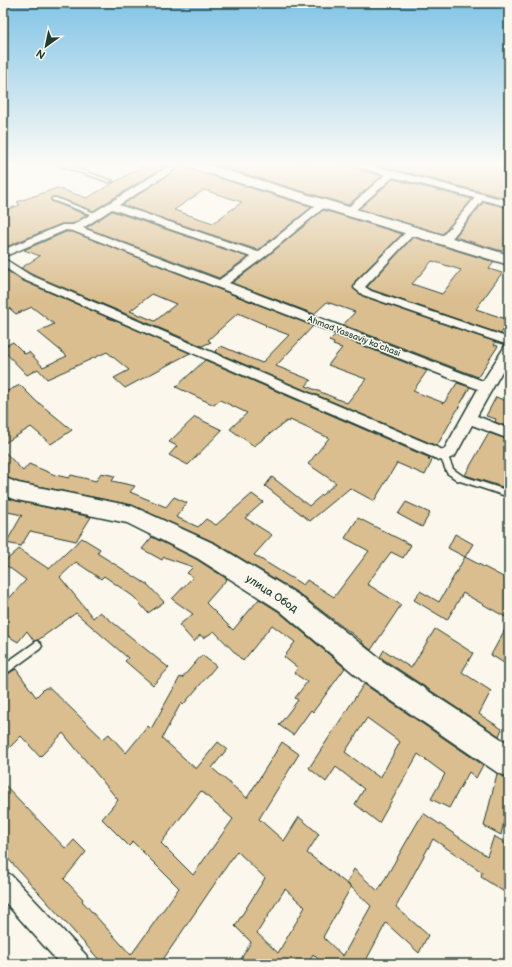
<svg xmlns="http://www.w3.org/2000/svg" width="512" height="967" viewBox="0 0 512 967" font-family="'Balsamiq Sans',sans-serif">
<style>
.building{fill:#dabe8f;stroke:#1f3d34;fill-rule:evenodd}
.lines{fill:none;stroke-linecap:round;stroke-linejoin:round}
.lane-casing{stroke:#1f3d34;stroke-width:3}
.street-casing{stroke:#1f3d34;stroke-width:3}
.secondary-casing{stroke:#1f3d34;stroke-width:3}
.lane{fill:#fbf7ec;fill-rule:evenodd}
.street{fill:#fbf7ec;fill-rule:evenodd}
.secondary{fill:#fbf7ec;fill-rule:evenodd}
.rail{stroke:#1f3d34;stroke-width:4.5}
.labels{text-anchor:middle;stroke-width:3;stroke-linejoin:round;paint-order:stroke}
.far-street-label{font-size:9px;fill:#1f3d34;stroke:#fbf7ec}
.street-label{font-size:11px;fill:#1f3d34;stroke:#fbf7ec}
</style>
<rect width="100%" height="100%" fill="#fbf7ec"/>
<filter id="ink" filterUnits="userSpaceOnUse"><feTurbulence type="fractalNoise" baseFrequency=".025" numOctaves="2"/><feDisplacementMap in="SourceGraphic" scale="8" xChannelSelector="R" yChannelSelector="G"/><feConvolveMatrix kernelMatrix="1 2 1 2 8 2 1 2 1" color-interpolation-filters="sRGB"/></filter>
<g filter="url(#ink)">
<g class="building">
<path d="M148 163H170L93 211 57 197H51V201L87 215 73 224H61L3 248V211L20 205 17 202 57 188 87 198Z"/>
<path d="M209 163H334L382 176 348 205Z"/>
<path d="M370 163H509V199Z"/>
<path d="M182 166 184 167 312 207 258 250 122 205ZM204 190 242 202 213 223 174 210Z"/>
<path d="M393 179 472 199 443 234 359 209Z"/>
<path d="M484 202 509 208V242L502 251 455 237Z"/>
<path d="M323 210 402 234 355 281 353 288 363 296 496 342 494 345 498 346 478 377 343 325 355 312 327 302 314 314 232 283 264 259Z"/>
<path d="M112 211 248 257 219 278 86 228Z"/>
<path d="M66 232H73L313 326 276 366 311 380 306 386 347 403 366 379 328 365 342 348 333 345 334 343 329 341 335 335 427 371 413 391 444 403 457 383 470 387 437 446 215 352 221 346 262 363 289 335 265 326 266 325 238 313 208 340 211 342 202 346 31 274 21 268 40 256 24 250ZM152 294 176 304 155 321 130 311Z"/>
<path d="M413 237 494 262 489 269 502 273 476 309 509 320 501 334 372 290 367 287ZM432 261 461 270 442 294 412 284Z"/>
<path d="M3 268 21 280 190 353 125 388 114 378 129 370 107 352 47 379 38 369 27 375 3 350V347L13 342 25 354 29 352 43 367 67 356 38 332 54 324 32 307 16 314 3 303Z"/>
<path d="M205 360 430 458 428 460 432 461 425 475 397 463 374 501 350 488 310 521 265 486 272 477 309 506 336 483 308 464 329 438 290 420 289 422 287 421 254 446 230 429 247 413 220 400 214 405 176 387Z"/>
<path d="M20 385 38 403H39L72 430 51 444 31 427 3 444V393Z"/>
<path d="M509 396V427L495 422 496 419 486 416 496 397 506 401Z"/>
<path d="M195 417 222 430 188 465 169 455 177 446 169 442Z"/>
<path d="M489 433 509 440V489L465 475Z"/>
<path d="M3 450 23 471 29 464 55 475 69 478 71 475 96 481 101 473 115 476 112 481 135 486 130 492 166 507 174 497 187 503 176 517 198 527 206 519 216 525 252 494 263 502 245 518 272 535 254 555 303 585 307 580 334 597 369 551 345 538 358 518 411 545 403 558 391 552 367 584 401 605 371 650 362 643 363 642 298 593 216 543 132 505 18 482 3 476Z"/>
<path d="M3 497 17 501 91 517 76 541 30 531 21 546 6 543 22 515 3 511Z"/>
<path d="M406 502 430 513 422 527 398 514Z"/>
<path d="M455 534 473 544 465 557 509 580V619L463 593 447 620 414 600 420 591 439 602 465 557 448 548Z"/>
<path d="M152 537 196 559 227 579 206 603 233 630 259 599 279 612 345 668 313 712 311 710 293 735 279 725 298 700 295 698 307 682 294 673 298 668 284 657 295 642 272 625 243 661 214 631 204 638 200 635 194 642 179 625 193 614 172 599 193 577 187 573 193 567 164 557 162 560 142 549Z"/>
<path d="M82 538 100 549 97 553 148 585 164 602 148 613 134 597 104 576 101 579 76 562 60 577 93 618 100 612 169 668 153 685 125 661 128 658 76 613 38 640 34 641 27 631 18 642 3 633V605L26 580 3 563 19 549 49 569Z"/>
<path d="M509 622V666L491 655Z"/>
<path d="M435 629 473 653 462 672 491 691 479 714 502 729 499 736 380 657 384 650 411 668Z"/>
<path d="M202 655 216 666 183 705 181 703 162 738 196 769 218 742 227 749 212 768 247 798 282 742 299 754 259 819 284 841 299 817 319 834 307 853 351 887 347 883 354 869 378 891 423 813 487 856 494 836 509 845V895L481 877 482 872 433 839 396 907 428 935 419 953 386 923 364 964H323L313 954 308 964H246L241 959 251 942 235 926 265 878 237 851 160 964H103L3 853V783L66 849 74 840 86 852 64 879 83 899 82 901 131 955 179 888 133 842 129 846 102 819 118 800 63 733 40 757 21 736 3 754V677L16 669 36 697 45 688H50L103 739 109 734 126 753 148 726 151 729 180 677 182 678ZM201 791 233 819 193 875 161 843ZM351 887 371 906 343 956 323 937ZM285 889 305 907 278 953 257 933Z"/>
<path d="M364 684 483 765 476 778 469 772 449 808 431 799 445 774 418 754 379 823 355 804 364 789 336 767 326 782 309 768ZM367 718 400 742 380 778 345 752Z"/>
<path d="M497 774 509 778V798L501 835 484 826Z"/>
</g>
<g class="lines">
<defs>
<g id="lane">
<path d="M52 163H60L113 181 109 182Z"/>
<path d="M52 198H56L100 215 95 216 52 200Z"/>
<path d="M444 453 447 454 453 469 463 476 509 491V497L457 480 447 473 440 456Z"/>
<path d="M37 641 40 643 42 646 40 649 3 676V665Z"/>
</g>
<g id="street">
<path d="M174 163H185L119 205 258 252 320 202H326L328 204 326 206 263 258 229 283 483 381 505 346 508 345 363 295 354 288 356 282 409 229H415L417 231 415 233 365 287 371 291 509 338V359L477 416 509 429V439L472 425 455 456 444 461 439 460 22 279 3 266V258L30 275 443 450 445 448 478 389 73 231 66 230 3 257V250L62 225H73ZM112 209 251 257 219 280 83 228Z"/>
<path d="M347 163H362L509 201V207L483 200 448 243H440L439 241 440 239 475 198 393 177 351 214H345L343 212 345 210 385 175Z"/>
<path d="M3 871 11 875 86 955 89 964H60L3 900Z"/>
</g>
<g id="secondary">
<path d="M182 163H202L509 255V265L184 166Z"/>
<path d="M3 477 18 483 132 506 215 544 297 594 384 662 509 744V777L498 773 364 682 279 610 197 558 127 523 17 500 3 495Z"/>
</g>
</defs>
<use href="#lane" class="lane-casing"/>
<use href="#street" class="street-casing"/>
<use href="#secondary" class="secondary-casing"/>
<use href="#lane" class="lane"/>
<use href="#street" class="street"/>
<use href="#secondary" class="secondary"/>
<path class="rail" d="M3 956 11 964"/>
</g>
</g>
<linearGradient id="sky" x2="0" y2="1"><stop stop-color="#82c4e6"/><stop offset="0.55" stop-color="#fdfbf6"/><stop offset="1" stop-color="#fdfbf6" stop-opacity="0"/></linearGradient>
<rect width="512" height="299" fill="url(#sky)"/>
<g class="labels">
<g class="far-street-label">
<text transform="translate(354 336) rotate(21)" y="3">Ahmad Yassaviy koʻchasi</text>
</g>
<g class="street-label">
<text transform="translate(272 593) rotate(33)" y="4">улица Обод</text>
</g>
</g>
<rect width="512" height="967" fill="none" stroke="#fbf7ec" stroke-width="16"/>
<rect x="8" y="8" width="496" height="951" fill="none" stroke="#1f3d34" stroke-width="1.5" filter="url(#ink)"/>
<g transform="translate(46 46) rotate(213)" stroke="#fbf7ec" stroke-width="3" paint-order="stroke">
<path d="M0-3L7 15L0 10L-7 15Z" fill="#1f3d34"/>
<text y="-6" font-size="11" font-weight="bold" text-anchor="middle" fill="#1f3d34">N</text>
</g>
</svg>
